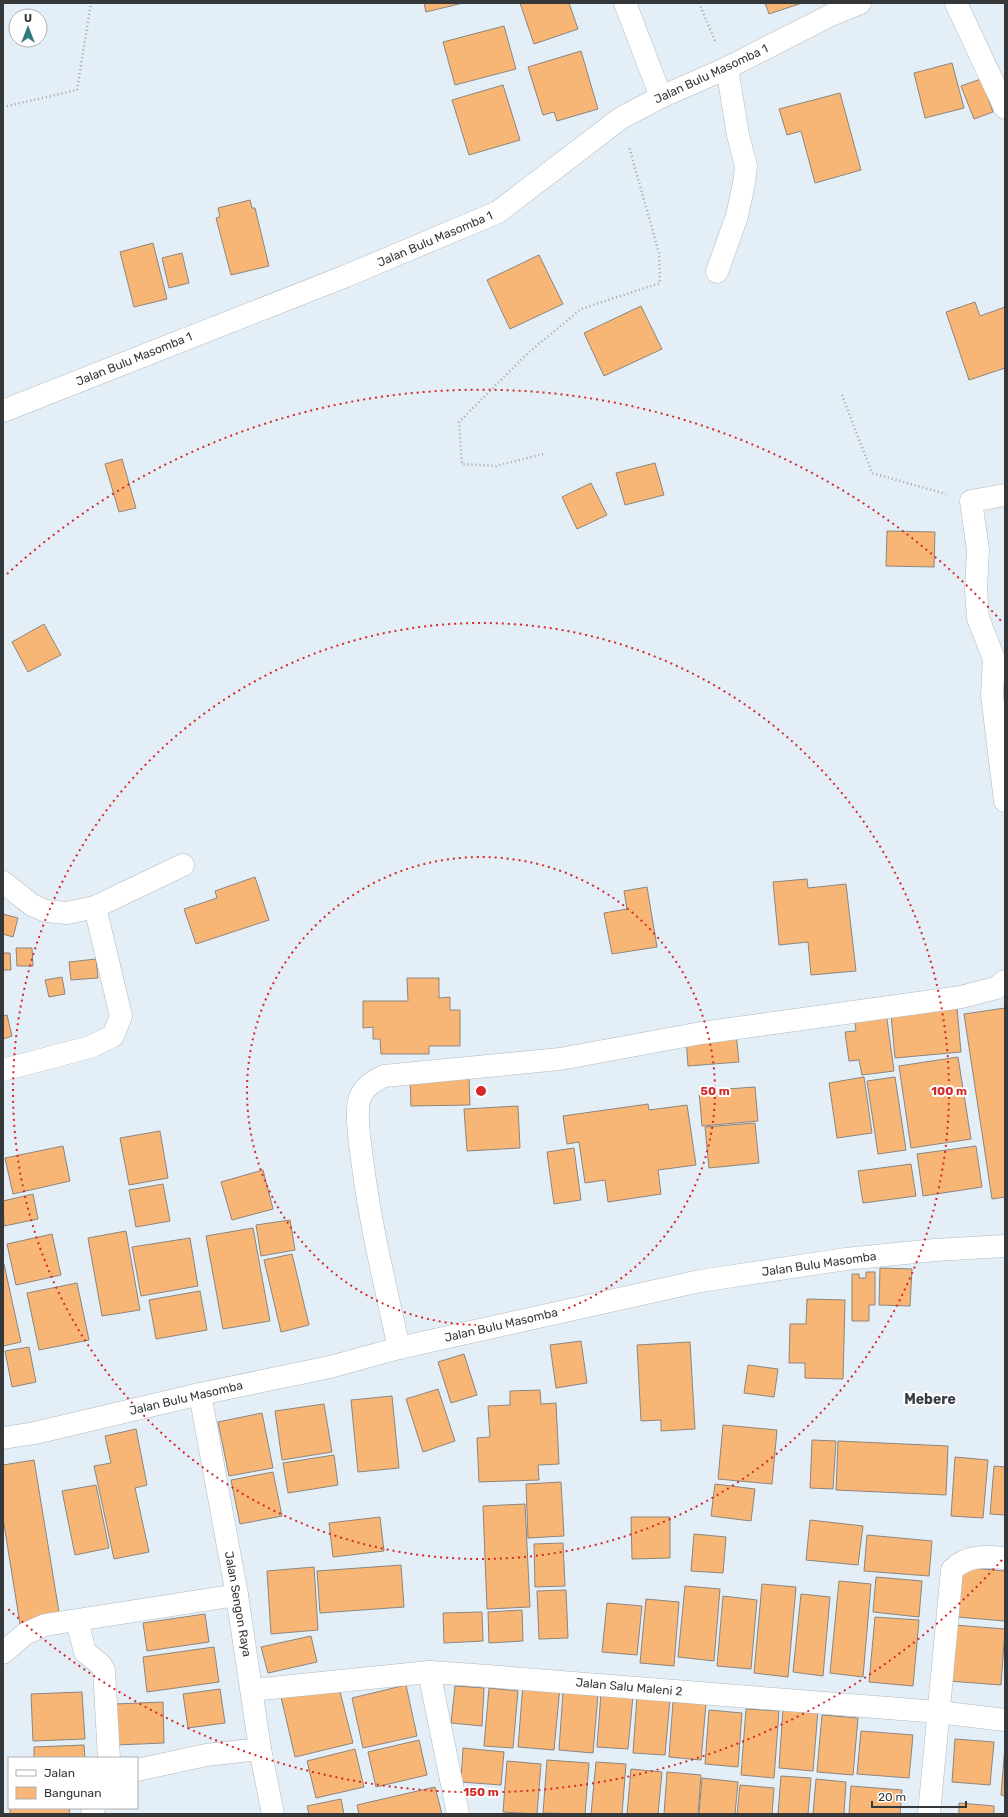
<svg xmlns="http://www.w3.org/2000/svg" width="1008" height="1817" viewBox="0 0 1008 1817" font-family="Rubik,sans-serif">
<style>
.building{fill:#f7b675;stroke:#8d857d}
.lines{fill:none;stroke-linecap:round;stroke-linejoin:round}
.minor-casing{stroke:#b0bac1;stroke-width:23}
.path{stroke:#9ea6ac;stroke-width:2.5;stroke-dasharray:1 3;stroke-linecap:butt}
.minor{stroke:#fff;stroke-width:22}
.ring{fill:none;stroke:#d62828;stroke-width:2;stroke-dasharray:2 4}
.labels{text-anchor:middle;stroke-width:4;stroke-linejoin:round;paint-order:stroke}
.street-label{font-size:12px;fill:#34383b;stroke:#fff}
.quarter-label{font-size:14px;font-weight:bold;fill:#353c43;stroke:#fff}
.centre{fill:#d62828;stroke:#fff;stroke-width:2}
.ring-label{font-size:12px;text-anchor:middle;font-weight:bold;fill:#d62828;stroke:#fff;stroke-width:4;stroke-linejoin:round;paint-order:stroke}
</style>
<rect width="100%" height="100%" fill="#e4eef6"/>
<g class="building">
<path d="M424 3H463L426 12Z"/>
<path d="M520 3H569L578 29 534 44Z"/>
<path d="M765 3H802L769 14Z"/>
<path d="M504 26 516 69 455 85 443 42Z"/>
<path d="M581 51 598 109 557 121 554 112 543 115 528 67Z"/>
<path d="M952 63 964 108 925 118 914 73Z"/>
<path d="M981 79 993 112 974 119 961 86Z"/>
<path d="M503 85 520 140 469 155 452 100Z"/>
<path d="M840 93 861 170 815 183 801 131 787 135 779 109Z"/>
<path d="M250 200 252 208H255L269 266 231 275 216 218 220 217 218 208Z"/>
<path d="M153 243 167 299 134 307 120 252Z"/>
<path d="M182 253 189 283 169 288 162 258Z"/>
<path d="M539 255 563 304 510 329 487 280Z"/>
<path d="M975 302 980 316 1005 307V368L969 380 946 312Z"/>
<path d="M641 306 662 349 604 376 584 333Z"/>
<path d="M122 459 136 508 119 512 105 464Z"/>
<path d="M655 463 664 495 625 505 616 473Z"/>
<path d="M591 483 607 515 577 529 562 497Z"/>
<path d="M887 531 935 532 934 567 886 566Z"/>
<path d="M44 624 61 655 28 672 12 642Z"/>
<path d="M255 877 269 920 196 944 184 909 217 898 215 891Z"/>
<path d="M807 879 808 888 846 884 856 971 811 975 808 942 779 945 773 882Z"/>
<path d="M647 887 657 947 612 954 604 913 627 909 624 891Z"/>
<path d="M3 914 18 918 13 937 3 934Z"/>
<path d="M16 948H32L33 966H17Z"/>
<path d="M3 953H10L11 970H3Z"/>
<path d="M96 959 98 978 71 980 69 962Z"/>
<path d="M62 977 65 994 49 997 45 980Z"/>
<path d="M407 978H439V998L450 997V1010H460V1046H429V1054H381L380 1039H373V1027L363 1028V1001H408Z"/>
<path d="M957 1008 961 1052 895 1058 891 1014Z"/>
<path d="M1005 1008V1197L992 1199 964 1014Z"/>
<path d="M886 1012 894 1071 862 1075 859 1060 849 1061 845 1032 856 1031 854 1016Z"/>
<path d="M7 1015 12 1036 3 1039V1016Z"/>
<path d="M736 1033 739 1062 688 1066 686 1038Z"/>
<path d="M958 1057 971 1139 911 1148 899 1066Z"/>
<path d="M864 1077 872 1133 837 1138 829 1083Z"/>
<path d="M895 1077 906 1150 878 1154 867 1081Z"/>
<path d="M469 1078 470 1105 411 1106 410 1079Z"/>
<path d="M755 1087 758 1121 702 1126 699 1091Z"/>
<path d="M648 1104 649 1110 687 1105 696 1165 658 1170 661 1194 608 1202 605 1180 585 1183 579 1142 567 1144 563 1116Z"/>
<path d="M518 1106 520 1148 467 1151 464 1109Z"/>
<path d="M755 1123 759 1163 709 1168 705 1127Z"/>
<path d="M160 1131 168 1178 129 1185 120 1138Z"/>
<path d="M63 1146 70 1181 13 1194 5 1158Z"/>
<path d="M976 1146 982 1187 923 1196 917 1154Z"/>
<path d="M574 1148 581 1200 554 1204 547 1152Z"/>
<path d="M911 1164 916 1196 863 1203 858 1171Z"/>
<path d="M263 1170 273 1209 232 1220 221 1182Z"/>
<path d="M163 1184 170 1221 136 1227 129 1190Z"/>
<path d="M33 1194 38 1219 4 1226 3 1201Z"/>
<path d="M290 1220 295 1250 261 1256 256 1225Z"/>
<path d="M253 1228 270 1321 223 1329 206 1236Z"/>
<path d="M126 1231 140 1310 102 1316 88 1238Z"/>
<path d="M52 1234 61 1275 16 1285 7 1244Z"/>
<path d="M190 1238 198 1286 141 1296 132 1247Z"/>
<path d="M292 1254 309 1325 281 1332 264 1260Z"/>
<path d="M3 1264H4L21 1342 3 1346Z"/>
<path d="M880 1268 912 1269 910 1306 879 1305Z"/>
<path d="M866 1272H875V1305H869V1321H852V1274H859V1278H866Z"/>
<path d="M77 1283 89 1340 39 1350 27 1293Z"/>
<path d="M200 1291 207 1330 156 1339 149 1300Z"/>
<path d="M807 1299 845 1300 843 1379 805 1378V1363H789L790 1324H806Z"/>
<path d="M581 1341 587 1383 556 1388 550 1345Z"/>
<path d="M690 1342 695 1429 661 1431V1420L641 1421 637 1345Z"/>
<path d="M29 1347 36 1382 12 1387 5 1351Z"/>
<path d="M464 1354 477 1395 451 1403 438 1362Z"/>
<path d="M748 1365 778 1369 774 1397 744 1393Z"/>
<path d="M438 1389 455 1441 423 1452 406 1399Z"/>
<path d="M540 1390 541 1404 556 1403 559 1464 538 1465 539 1480 479 1482 477 1438 490 1437 488 1406 510 1405V1391Z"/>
<path d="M392 1396 399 1468 358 1472 351 1400Z"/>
<path d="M324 1404 332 1452 282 1460 275 1411Z"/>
<path d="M262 1413 273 1468 229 1476 218 1422Z"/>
<path d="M723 1425 777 1430 772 1484 718 1479Z"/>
<path d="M136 1429 147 1485 135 1488 149 1552 114 1559 94 1466 111 1463 105 1436Z"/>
<path d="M812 1440 836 1441 833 1489 810 1488Z"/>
<path d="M838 1441 948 1446 946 1495 836 1490Z"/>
<path d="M334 1455 338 1485 288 1493 283 1463Z"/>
<path d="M955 1457 988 1460 983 1518 951 1516Z"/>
<path d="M34 1460 60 1618 20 1624 3 1518V1465Z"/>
<path d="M994 1466 1005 1467V1515L990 1514Z"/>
<path d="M273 1472 282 1516 240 1524 231 1480Z"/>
<path d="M561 1482 564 1536 528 1538 526 1484Z"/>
<path d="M715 1484 755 1489 751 1521 711 1516Z"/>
<path d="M96 1485 109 1548 75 1555 62 1491Z"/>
<path d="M525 1504 530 1607 487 1609 483 1506Z"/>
<path d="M380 1517 384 1551 333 1557 329 1523Z"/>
<path d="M631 1517H670V1558L632 1559Z"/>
<path d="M810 1520 863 1526 858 1565 806 1560Z"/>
<path d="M694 1534 726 1537 723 1573 691 1571Z"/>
<path d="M867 1535 932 1541 929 1576 864 1571Z"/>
<path d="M563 1543 565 1586 535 1587 534 1544Z"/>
<path d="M401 1565 404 1607 320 1613 317 1571Z"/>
<path d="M314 1567 318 1630 271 1634 267 1571Z"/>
<path d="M961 1567 1005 1571V1621L957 1617Z"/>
<path d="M876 1577 922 1581 919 1617 873 1612Z"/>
<path d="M839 1581 871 1584 863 1677 830 1673Z"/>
<path d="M762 1584 796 1587 788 1677 754 1673Z"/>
<path d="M685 1586 720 1589 714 1661 678 1657Z"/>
<path d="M566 1590 568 1638 539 1639 537 1591Z"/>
<path d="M801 1594 830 1597 823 1676 793 1672Z"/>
<path d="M723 1596 757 1600 751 1669 717 1666Z"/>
<path d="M646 1599 679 1602 674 1666 640 1663Z"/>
<path d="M607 1603 642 1606 637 1655 602 1652Z"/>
<path d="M522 1610 523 1641 489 1643 488 1612Z"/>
<path d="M482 1612 483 1641 444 1643 443 1613Z"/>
<path d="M205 1614 209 1642 147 1651 143 1623Z"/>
<path d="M875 1617 919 1620 913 1686 869 1682Z"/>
<path d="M954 1625 1005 1629 1001 1685 949 1681Z"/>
<path d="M311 1636 317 1662 268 1673 261 1647Z"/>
<path d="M214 1647 219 1682 147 1692 143 1657Z"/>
<path d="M338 1684 353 1743 295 1757 281 1697Z"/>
<path d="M523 1684 560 1687 554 1750 518 1747Z"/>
<path d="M406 1685 417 1736 363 1748 352 1698Z"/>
<path d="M455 1686 484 1688 482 1726 451 1723Z"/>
<path d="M489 1688 518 1691 513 1748 484 1746Z"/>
<path d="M220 1689 225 1723 188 1728 183 1694Z"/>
<path d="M82 1692 85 1739 33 1741 31 1694Z"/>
<path d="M563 1692 598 1694 593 1753 559 1750Z"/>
<path d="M601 1693 633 1696 628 1749 597 1747Z"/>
<path d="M637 1697 670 1699 665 1755 633 1753Z"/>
<path d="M163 1702 164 1743 116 1745 115 1704Z"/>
<path d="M673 1702 706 1704 701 1760 669 1757Z"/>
<path d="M783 1708 818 1710 813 1771 779 1768Z"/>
<path d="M746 1709 779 1711 774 1778 741 1775Z"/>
<path d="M709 1710 742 1713 738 1767 705 1764Z"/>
<path d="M822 1715 858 1718 853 1775 817 1772Z"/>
<path d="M861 1731 913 1735 909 1778 857 1774Z"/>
<path d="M955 1739 994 1742 990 1785 952 1782Z"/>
<path d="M419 1740 427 1775 376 1787 368 1752Z"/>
<path d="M84 1745 85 1758H34V1747Z"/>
<path d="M1005 1746V1796L1001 1795Z"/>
<path d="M463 1748 504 1752 501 1785 461 1782Z"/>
<path d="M355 1749 364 1787 316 1798 307 1761Z"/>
<path d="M547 1760 589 1763 585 1814 543 1813Z"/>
<path d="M507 1761 541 1764 537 1814 503 1812Z"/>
<path d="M596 1762 626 1764 622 1814H591Z"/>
<path d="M631 1769 662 1772 658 1814H627Z"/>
<path d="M667 1772 701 1775 698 1814H664Z"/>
<path d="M781 1776 811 1778 808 1814H778Z"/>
<path d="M702 1778 738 1782 735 1814H699Z"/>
<path d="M816 1779 846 1782 844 1814H813Z"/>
<path d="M740 1785 774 1788 772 1814H737Z"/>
<path d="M851 1786 902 1790 900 1814H849Z"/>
<path d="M435 1787 442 1814H359L357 1805Z"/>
<path d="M341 1799 344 1814H309L307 1806Z"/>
<path d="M959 1803 994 1806V1814H959Z"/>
<path d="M10 1808H70L69 1814H10Z"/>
</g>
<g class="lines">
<defs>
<g id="minor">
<path d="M625 3 661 97"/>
<path d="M956 3 1005 108"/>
<path d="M717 272 737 216 744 183 746 166 738 135 727 68"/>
<path d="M3 411 346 276 498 212 621 118 661 97 727 68 831 15 860 3"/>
<path d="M1005 495 971 501 978 550 976 589 978 618 994 659 992 695 1005 801"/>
<path d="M3 882 32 905 46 911 67 913 95 907 183 865"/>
<path d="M3 1070 90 1047 113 1036 121 1016 95 907"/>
<path d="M399 1348C385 1285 370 1223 362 1159 360 1145 356 1114 359 1101 362 1088 372 1082 384 1076L560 1059 701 1033 961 997 996 988 1005 981"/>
<path d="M200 1394 237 1595 260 1749 273 1814"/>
<path d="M3 1438 35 1433 200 1394 330 1367 399 1348 700 1281 846 1259 935 1250 1005 1246"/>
<path d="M77 1621 85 1652 100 1664 104 1670 109 1758"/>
<path d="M3 1653 25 1634 45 1625 237 1595"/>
<path d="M429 1672 458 1814"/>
<path d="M252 1690 429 1672 474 1675 938 1712 1005 1720"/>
<path d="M137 1770 206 1755 260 1749"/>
<path d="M92 1814 94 1808"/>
<path d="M929 1814 952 1570C967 1555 985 1556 1005 1558"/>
</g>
</defs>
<use href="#minor" class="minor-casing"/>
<g class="path">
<path d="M699 3 716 43"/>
<path d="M3 107 77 90 91 3"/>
<path d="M842 395 872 473 946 494"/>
<path d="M543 454 496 466 462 464 459 422 528 353 581 309 660 283 659 253 629 147"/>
</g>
<use href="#minor" class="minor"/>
</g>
<g class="ring">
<circle cx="481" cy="1091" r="234"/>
<circle cx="481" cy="1091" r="468"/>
<path d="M1002 1560A701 701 0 0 1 7 1608M7 574A701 701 0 0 1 1002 622"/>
</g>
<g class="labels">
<g class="street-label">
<text transform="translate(711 74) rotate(-25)" y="4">Jalan Bulu Masomba 1</text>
<text transform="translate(435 239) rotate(-23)" y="4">Jalan Bulu Masomba 1</text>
<text transform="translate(134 359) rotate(-22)" y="4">Jalan Bulu Masomba 1</text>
<text transform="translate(819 1264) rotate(-8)" y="4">Jalan Bulu Masomba</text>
<text transform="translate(501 1325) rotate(-13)" y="4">Jalan Bulu Masomba</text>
<text transform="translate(186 1398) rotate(-13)" y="4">Jalan Bulu Masomba</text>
<text transform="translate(238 1604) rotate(80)" y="4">Jalan Sengon Raya</text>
<text transform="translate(629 1687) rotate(5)" y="4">Jalan Salu Maleni 2</text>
</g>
<g class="quarter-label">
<text x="930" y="1404">Mebere</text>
</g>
</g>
<circle cx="481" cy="1091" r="6" class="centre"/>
<g class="ring-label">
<text x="715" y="1095">50 m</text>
<text x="949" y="1095">100 m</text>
<text x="481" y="1796">150 m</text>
</g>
<rect width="1008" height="1817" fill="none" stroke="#34383b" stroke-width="8"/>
<rect x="8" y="1757" width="130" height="52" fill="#ffffff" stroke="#aeafb1"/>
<rect x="16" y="1770" width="20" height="6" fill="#ffffff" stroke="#aeafb1"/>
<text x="44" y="1777" font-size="12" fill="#34383b">Jalan</text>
<rect x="16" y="1787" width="20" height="12" fill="#f7b675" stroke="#aeafb1"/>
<text x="44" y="1797" font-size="12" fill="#34383b">Bangunan</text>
<g transform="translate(28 28)"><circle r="19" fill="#ffffff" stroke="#aeafb1"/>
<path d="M0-3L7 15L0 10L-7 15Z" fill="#30797c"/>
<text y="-6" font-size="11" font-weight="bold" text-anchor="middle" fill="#34383b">U</text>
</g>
<path d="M872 1801v6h94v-6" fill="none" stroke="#34383b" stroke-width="2"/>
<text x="878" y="1801" font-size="12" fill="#34383b" stroke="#ffffff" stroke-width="3" paint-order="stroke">20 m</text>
</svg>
